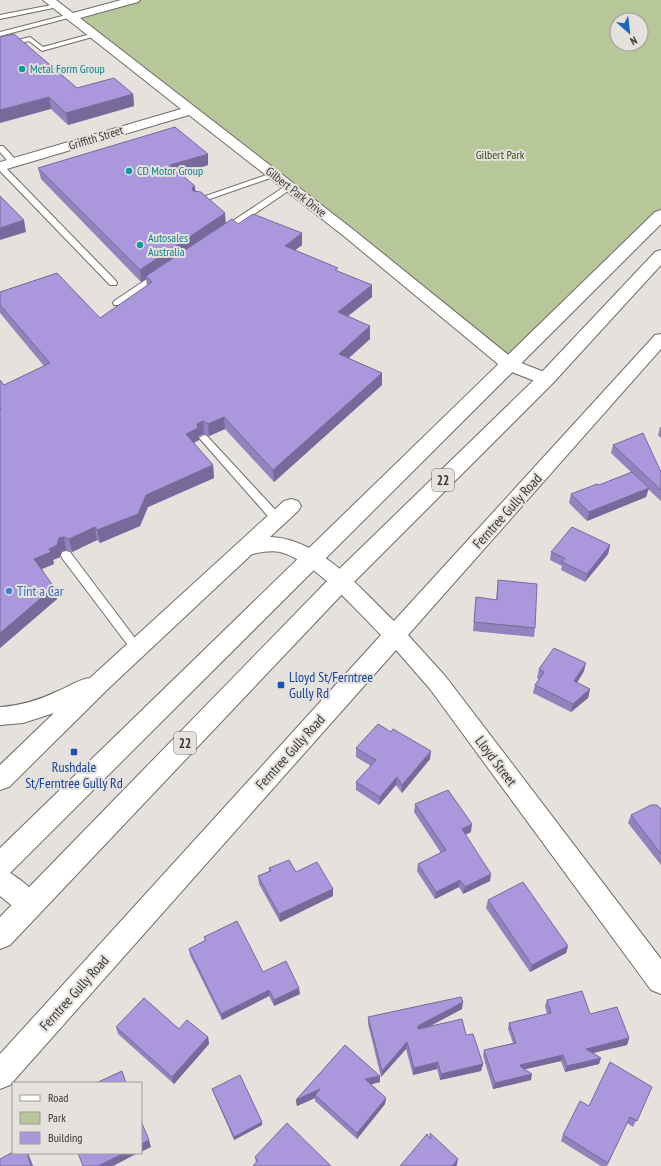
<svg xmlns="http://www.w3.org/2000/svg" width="661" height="1166" viewBox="0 0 661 1166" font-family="'PT Sans Narrow',sans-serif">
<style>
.green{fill:#b7c799;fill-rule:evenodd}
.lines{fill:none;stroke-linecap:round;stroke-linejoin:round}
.service-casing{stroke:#6f6c69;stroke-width:2}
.minor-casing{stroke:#6f6c69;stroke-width:2}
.primary-casing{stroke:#6f6c69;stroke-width:2}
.service{fill:#fff;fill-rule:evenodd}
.minor{fill:#fff;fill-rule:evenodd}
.primary{fill:#fff;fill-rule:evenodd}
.wall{fill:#9282bd}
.shaded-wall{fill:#776a9a}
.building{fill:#aa97dc;stroke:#776a9a}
.culture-dot{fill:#0f9aa8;stroke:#e5e1dd;stroke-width:1.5}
.shop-dot{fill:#3f7fe0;stroke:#e5e1dd;stroke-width:1.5}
.transit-dot{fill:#1a4fb4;stroke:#e5e1dd;stroke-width:1.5}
.labels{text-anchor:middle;stroke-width:4;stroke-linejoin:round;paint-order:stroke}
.far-culture-label{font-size:12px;fill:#0d838f;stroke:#e5e1dd;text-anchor:start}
.far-street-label{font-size:12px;fill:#393736;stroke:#e5e1dd}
.far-park-label{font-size:12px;fill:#3b4a14;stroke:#e5e1dd}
.shield{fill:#e5e1dd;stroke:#6d6a68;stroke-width:1}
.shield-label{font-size:13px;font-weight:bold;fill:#393736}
.street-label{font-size:14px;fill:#393736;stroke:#e5e1dd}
.shop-label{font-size:14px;fill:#366cbe;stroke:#e5e1dd;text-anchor:start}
.transit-label{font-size:14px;fill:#164399;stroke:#e5e1dd;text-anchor:start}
</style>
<rect width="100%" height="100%" fill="#e5e1dd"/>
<path class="green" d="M134 0H661V215L510 365 71 17ZM617 20H641V44H617Z"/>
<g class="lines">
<defs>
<g id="service">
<path d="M56 4 59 6 58 7 0 19V15Z"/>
<path d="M70 14 72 15V17L0 36V32Z"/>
<path d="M94 33 96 34V36L42 51 29 41 0 48V44L30 37 43 47Z"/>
<path d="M0 146H3L17 161V165H11L0 152Z"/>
<path d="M0 165H3L116 281 117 283 116 285H110L0 171Z"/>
<path d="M272 173H275L279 175 201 202H195L194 200Z"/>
<path d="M287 185H290L294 187 228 232H222V228Z"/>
<path d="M159 271 162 272 163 274 162 276 120 305H114L113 303 114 301Z"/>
<path d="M204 435 207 436 281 516 282 519 281 522H273L201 440 199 438Z"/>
<path d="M66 551 70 552 141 646 143 649 141 652 137 653 133 652 62 558 61 555 62 552Z"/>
</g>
<g id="minor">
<path d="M43 0H56L73 13 121 0H140L138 2 80 18 355 231 516 361 552 375 555 379 552 383 546 384 540 383 504 369 345 237 189 115 0 171V162L181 109Z"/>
<path d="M661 334V349L408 635 446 677 661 959V994L651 990 430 689 396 650 10 1085 0 1089V1054L381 635C357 611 313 560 280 552 271 550 261 552 252 554L110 687 9 787 0 790V765L54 713 23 723 0 725V707C21 706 39 700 58 691 68 687 79 679 90 678L284 501 291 499 298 501 301 506 298 511 270 537C319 538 362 590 394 621L655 335Z"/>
<path d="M0 868C15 874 37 891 43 905L39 913 30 917 21 913 0 896Z"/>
</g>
<g id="primary">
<path d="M661 210V224L9 874 0 878V848L655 212Z"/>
<path d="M661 250V265L553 383 348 588 10 945 0 949V917L332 576 539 375 655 252Z"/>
</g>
</defs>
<use href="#service" class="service-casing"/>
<use href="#minor" class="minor-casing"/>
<use href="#primary" class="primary-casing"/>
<use href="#service" class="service"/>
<use href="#minor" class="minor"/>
<use href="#primary" class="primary"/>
</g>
<g class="wall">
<path d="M0 37 77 88 133 94 134 106 68 125 51 109Z"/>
<path d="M208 165 180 174 195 186V191L226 223 238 224 302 245 295 250 338 272 372 285V297L348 316 370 326V339L348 358 382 373V385L274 482 225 429 209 436 204 434 199 436V440L194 443 213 465 214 478 148 507 140 526 100 543 97 540 72 552 66 550 62 551 60 557 53 560 54 564 42 569 57 599 0 648V380L4 385 44 366 0 313V292L100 318 147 286 146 279 141 282 41 179 38 168Z"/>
<path d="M660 427H661V438L658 435Z"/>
<path d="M613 445 661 472V501L648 489 646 497 587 521 569 503 571 494 599 485 631 472 611 453Z"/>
<path d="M610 545 608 554 585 582 561 570 562 566 550 560 551 552Z"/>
<path d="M498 580 535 628 534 637 473 631 476 597 496 600Z"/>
<path d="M539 669 584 671 577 683 590 689 588 698 571 712 533 693 535 685 539 679 537 678Z"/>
<path d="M356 748 430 759 402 793 396 785 379 805 356 790V782L371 766 356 757Z"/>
<path d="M415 804 471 832 465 835 490 881 463 894 459 887 435 899 417 871 418 864 441 853 414 812Z"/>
<path d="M661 809V865L628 823 631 815Z"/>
<path d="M269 868 296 872 333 889V896L280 922 259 884 258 876 269 871Z"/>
<path d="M488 900 568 946 566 953 530 972 486 908Z"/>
<path d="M204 937 263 972 300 994 274 1006 269 996 222 1020 190 955 189 949 205 941Z"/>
<path d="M547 1000 590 1014 629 1038 627 1045 593 1053 599 1064 565 1072 561 1061 524 1069 531 1080 493 1089 483 1056 484 1050 513 1043 508 1029 509 1023 547 1014 545 1006Z"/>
<path d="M462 1009 428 1027 466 1035 483 1064 481 1071 440 1080 437 1069 413 1075 406 1049 381 1077 368 1024V1017Z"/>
<path d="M116 1027 179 1029 208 1037 209 1044 174 1084 118 1034Z"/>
<path d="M345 1045 380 1082 371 1084 386 1098 385 1104 357 1139 315 1101V1098L297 1106 296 1100Z"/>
<path d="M652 1087 633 1127 627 1123 607 1166H601L561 1141 563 1135 589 1106Z"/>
<path d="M212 1089 262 1125 234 1140 213 1092Z"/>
<path d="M255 1157 331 1166 256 1163Z"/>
</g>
<g class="shaded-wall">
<path d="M133 94 134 106 68 125 66 113Z"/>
<path d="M49 97 51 109 0 123V110Z"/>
<path d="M208 154V165L172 177 170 165Z"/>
<path d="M195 186 196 198 192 188Z"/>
<path d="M225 213 226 225 146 276V279L141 282 140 270Z"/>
<path d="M24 220 26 232 0 240V228Z"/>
<path d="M302 233V245L285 258V246Z"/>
<path d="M372 285V297L338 324V312Z"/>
<path d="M370 326V339L339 367V354Z"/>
<path d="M382 373V385L274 482 273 470Z"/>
<path d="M224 417 225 429 209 436 208 424Z"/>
<path d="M203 421 204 434 199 436V440L187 446 186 434 197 424Z"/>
<path d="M213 465 214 478 148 507 140 526 100 543 97 530 146 495Z"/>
<path d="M649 488 646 497 587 521 589 512Z"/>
<path d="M95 527 97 540 72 552 69 539Z"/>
<path d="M64 537 66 550 62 551 60 557 53 560 54 564 37 571 34 559 49 549 59 538Z"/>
<path d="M610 545 608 554 585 582 587 574Z"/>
<path d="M54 587 57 599 0 648V633Z"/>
<path d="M586 663 584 671 572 690 574 681Z"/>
<path d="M590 689 588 698 571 712 573 704Z"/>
<path d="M431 751 430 759 402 793V785Z"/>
<path d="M397 777 396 785 379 805 380 797Z"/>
<path d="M472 824 471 832 460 837 462 829Z"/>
<path d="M491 874 490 881 463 894 465 887Z"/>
<path d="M460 880 459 887 435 899 436 892Z"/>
<path d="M333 889V896L280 922 279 914Z"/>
<path d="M568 946 566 953 530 972 532 965Z"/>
<path d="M299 988 300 994 274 1006V1000Z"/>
<path d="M269 990V996L222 1020 221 1014Z"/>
<path d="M463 1002 462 1009 417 1033 418 1026Z"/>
<path d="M208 1037 209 1044 174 1084 172 1077Z"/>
<path d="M629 1038 627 1045 584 1055 586 1049Z"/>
<path d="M407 1042 406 1049 381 1077 382 1071Z"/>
<path d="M563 1055 561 1061 518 1071 520 1065Z"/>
<path d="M601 1058 599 1064 565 1072 567 1066Z"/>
<path d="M438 1062 437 1069 413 1075 414 1068Z"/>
<path d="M483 1064 481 1071 440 1080 441 1074Z"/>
<path d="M532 1074 531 1080 493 1089 495 1083Z"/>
<path d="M380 1076V1082L365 1086V1079Z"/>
<path d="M320 1089 315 1095V1098L297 1106 296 1100Z"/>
<path d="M386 1098 385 1104 357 1139V1133Z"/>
<path d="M262 1122V1125L234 1140V1137Z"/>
<path d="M149 1140 151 1147 141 1152V1144Z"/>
<path d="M27 1153H28L33 1166H31Z"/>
<path d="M124 1153H138L113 1166H98Z"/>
<path d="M458 1159 457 1165 456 1166H452Z"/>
</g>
<g class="building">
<path d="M14 34 77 88 114 78 133 94 66 113 49 97 0 110V37Z"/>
<path d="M175 127 208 154 170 165 195 186 192 188 193 191 201 192 225 213 140 270 38 168Z"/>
<path d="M0 196 24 220 0 228Z"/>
<path d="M253 214 302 233 285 246 338 268 335 270 372 285 338 312 370 326 339 354 382 373 273 470 224 417 208 424 203 421 197 424 198 428 186 434 213 465 146 495 138 514 97 530 95 527 69 539 64 537 59 538 57 545 49 549 51 552 34 559 54 587 0 633V409H1L0 407V380L4 385 50 363 0 305V292L57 273 100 318 152 282 146 276 232 219 238 224Z"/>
<path d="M643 433 661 472V490L613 445Z"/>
<path d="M632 472 649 488 589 512 571 494 597 484 599 485Z"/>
<path d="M572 527 610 545 587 574 562 562 565 558 551 552Z"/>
<path d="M498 580 537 584 535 628 474 622 476 597 497 600Z"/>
<path d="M554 648 586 663 574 681 590 689 573 704 535 685 544 672 539 669Z"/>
<path d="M378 724 391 732 393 729 431 751 402 785 397 777 380 797 356 782 376 760 356 748Z"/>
<path d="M448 790 472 824 462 829 491 874 465 887 460 880 436 892 418 864 446 850 415 804Z"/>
<path d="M651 805H657L661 809V854L631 815Z"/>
<path d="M289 860 296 872 317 862 333 889 279 914 258 876 271 871 269 868Z"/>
<path d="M523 882 568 946 532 965 488 900Z"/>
<path d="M237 921 263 972 286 961 299 988 274 1000 269 990 221 1014 189 949 206 940 204 937Z"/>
<path d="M582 991 590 1014 617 1007 629 1038 586 1049 601 1058 567 1066 563 1055 520 1065 521 1067 532 1074 495 1083 484 1050 516 1043 509 1023 551 1013 547 1000Z"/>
<path d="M461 997 463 1002 418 1026V1029L462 1019 466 1035 473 1034 483 1064 441 1074 438 1062 414 1068 407 1042 382 1071 368 1017Z"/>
<path d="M144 998 179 1029 187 1020 208 1037 172 1077 116 1027Z"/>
<path d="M345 1045 380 1076 365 1079 386 1098 357 1133 315 1095 320 1089 296 1100Z"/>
<path d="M610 1062 652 1087 637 1121 630 1117 608 1163 563 1135 580 1101 589 1106Z"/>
<path d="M122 1071 126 1083H96Z"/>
<path d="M240 1075 262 1122 234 1137 212 1089Z"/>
<path d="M141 1121 149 1140 141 1144Z"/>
<path d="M287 1123 331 1166H253L258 1160 255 1157Z"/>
<path d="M430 1133 458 1159 452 1166H400L427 1134 431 1139Z"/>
<path d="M13 1152V1153H27L31 1166H0V1159Z"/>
<path d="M78 1153H124L98 1166H83Z"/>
</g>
<g class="culture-dot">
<circle cx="22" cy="69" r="4"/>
<circle cx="129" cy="171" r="4"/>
<circle cx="140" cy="245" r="4"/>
</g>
<circle class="shop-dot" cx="9" cy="591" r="4"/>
<g class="transit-dot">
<rect x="277" y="681" width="8" height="8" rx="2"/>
<rect x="70" y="748" width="8" height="8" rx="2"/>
</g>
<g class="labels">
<g class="far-culture-label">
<text x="30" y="73">Metal Form Group</text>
<text x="137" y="175">CD Motor Group</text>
<text x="148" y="242">Autosales<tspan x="148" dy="14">Australia</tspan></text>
</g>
<g class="far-street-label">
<text transform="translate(96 138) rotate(-17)" y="4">Griffith Street</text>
<text transform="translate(296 192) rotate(38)" y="4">Gilbert Park Drive</text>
</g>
<g class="far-park-label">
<text x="500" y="159">Gilbert Park</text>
</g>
<g class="shield">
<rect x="432" y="469" width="22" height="22" rx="3"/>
<rect x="174" y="732" width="22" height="22" rx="3"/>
</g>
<g class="shield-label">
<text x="443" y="485">22</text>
<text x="185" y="748">22</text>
</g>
<g class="street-label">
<text transform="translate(507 511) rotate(-48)" y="5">Ferntree Gully Road</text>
<text transform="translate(290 752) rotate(-48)" y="5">Ferntree Gully Road</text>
<text transform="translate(496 761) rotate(53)" y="5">Lloyd Street</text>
<text transform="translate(74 993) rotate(-48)" y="5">Ferntree Gully Road</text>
</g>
<g class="shop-label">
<text x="17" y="596">Tint a Car</text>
</g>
<g class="transit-label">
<text x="289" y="682">Lloyd St/Ferntree<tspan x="289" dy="16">Gully Rd</tspan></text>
<text x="74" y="772" text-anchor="middle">Rushdale<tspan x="74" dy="16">St/Ferntree Gully Rd</tspan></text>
</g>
</g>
<rect x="12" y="1082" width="130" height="72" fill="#e5e1dd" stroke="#a09d9a"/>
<rect x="20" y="1095" width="20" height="6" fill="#ffffff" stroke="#a09d9a"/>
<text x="48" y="1102" font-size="12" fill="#393736">Road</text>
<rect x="20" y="1112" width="20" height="12" fill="#b7c799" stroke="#a09d9a"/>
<text x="48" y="1122" font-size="12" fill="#393736">Park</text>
<rect x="20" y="1132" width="20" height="12" fill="#aa97dc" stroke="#a09d9a"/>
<text x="48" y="1142" font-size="12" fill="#393736">Building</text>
<g transform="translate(629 32) rotate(152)"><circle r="19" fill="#e5e1dd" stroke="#a09d9a"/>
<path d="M0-3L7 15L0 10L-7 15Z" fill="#2165b6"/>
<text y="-6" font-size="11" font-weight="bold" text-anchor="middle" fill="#393736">N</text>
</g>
</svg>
